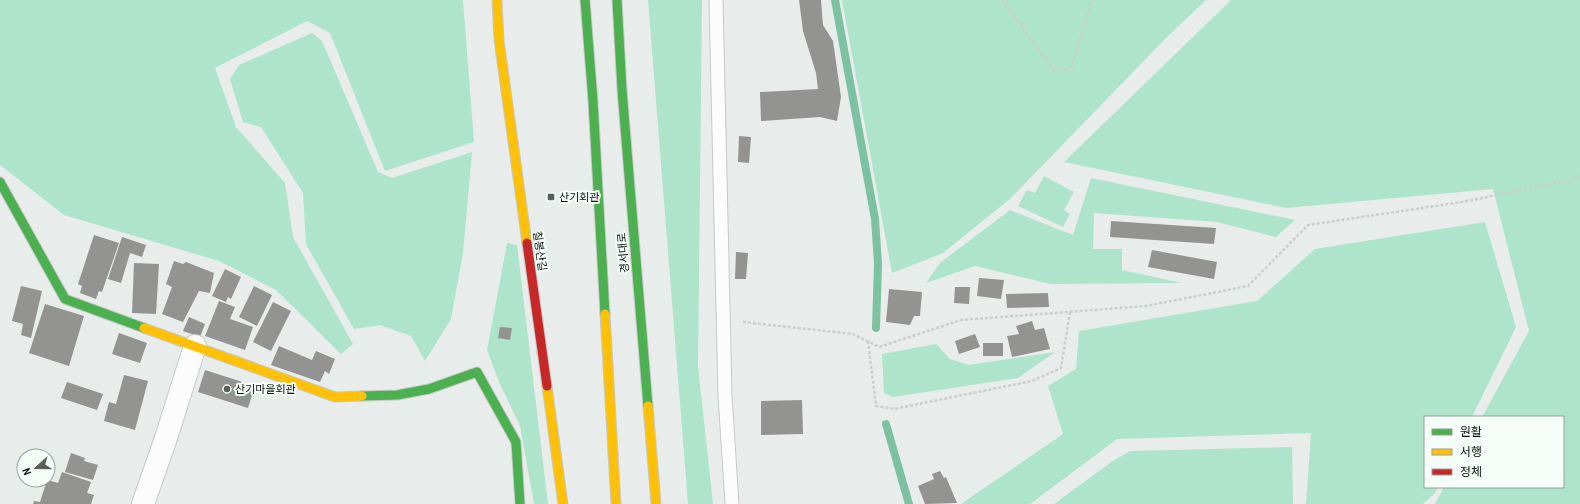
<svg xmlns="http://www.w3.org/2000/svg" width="1580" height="504" viewBox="0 0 1580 504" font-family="'Archivo Narrow','Noto Sans KR',sans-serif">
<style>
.green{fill:#ade4cb}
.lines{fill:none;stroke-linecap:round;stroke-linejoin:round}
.stream{stroke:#7bc1a2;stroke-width:8}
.building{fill:#939392}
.lane-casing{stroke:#c5c9c7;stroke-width:15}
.street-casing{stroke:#c5c9c7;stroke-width:24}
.fast-casing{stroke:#c5c9c7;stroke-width:11}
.slow-casing{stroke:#c5c9c7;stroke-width:11}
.jam-casing{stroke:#c5c9c7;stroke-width:11}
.path{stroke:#cccdcc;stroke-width:2.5;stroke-dasharray:3 2;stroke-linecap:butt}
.lane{stroke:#fcfcfc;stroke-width:13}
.street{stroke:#fcfcfc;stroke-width:22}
.fast{stroke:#4caf50;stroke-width:9}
.slow{stroke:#ffc107;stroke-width:9}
.jam{stroke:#c62828;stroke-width:9}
.poi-dot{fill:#595d5b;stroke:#f4fdf8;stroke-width:1.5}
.labels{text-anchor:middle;stroke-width:4;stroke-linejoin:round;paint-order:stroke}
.poi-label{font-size:11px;fill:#0c0f0d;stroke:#f4fdf8;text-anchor:start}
.street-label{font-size:11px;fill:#0c0f0d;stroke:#f4fdf8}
</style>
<rect width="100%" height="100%" fill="#e8edeb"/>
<g class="green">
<path d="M0 0H463L474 142 385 171 330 33 307 21 215 68 236 127 285 183 293 237 353 344 341 354 276 290 219 261 64 215 0 165Z"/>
<path d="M648 0H702L698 366 713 504H688Z"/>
<path d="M842 0H1206L1167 37 1011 198 943 253 892 273Z"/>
<path d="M1231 0H1580V504H1435L1444 487H1563V417H1482L1529 331 1493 189 1286 208 1064 162Z"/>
<path d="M312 33 322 41 378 172 392 178 472 152 463 253 451 319 425 361 411 336 380 325 354 329 306 244 303 193 261 127 243 122 230 79 239 65Z"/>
<path d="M1044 176 1074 192 1064 210 1070 214 1063 227 1018 206 1027 190 1035 193Z"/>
<path d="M1091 178 1295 220 1276 237 1217 222 1094 213 1093 249H1122V270L1182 283 1051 284 975 266 926 283 940 263 1010 210 1073 235Z"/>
<path d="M1485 222 1516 327 1472 417H1425V487H1438L1435 493 1423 504H1306L1311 433 1117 439 1030 504H961L1063 434 1048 386 1076 369 1079 331 1257 301 1315 249Z"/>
<path d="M507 243 517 245 548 504H534L520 426 499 382 487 350Z"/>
<path d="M936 344 950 359 969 365 1055 352 1018 378 893 397 884 393 882 354Z"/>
<path d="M1292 447 1293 504H1054L1113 461 1130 451Z"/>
</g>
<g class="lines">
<g class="stream">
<path d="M835 0 875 219 878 264 876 328"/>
<path d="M886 424 909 504"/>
</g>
</g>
<g class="building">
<path d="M799 0H821L823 25 833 41 841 97 837 121 820 117 761 121 760 92 818 89 816 73 803 31Z"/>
<path d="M739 136 751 137 749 163 738 162Z"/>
<path d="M1111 221 1216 228 1214 244 1110 237Z"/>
<path d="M94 235 119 243 102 292 99 291 96 299 80 293 82 286 78 284Z"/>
<path d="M122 237 146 245 142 257 130 253 121 283 108 279Z"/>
<path d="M1152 250 1217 262 1214 279 1148 267Z"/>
<path d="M736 252 748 253 746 279H735Z"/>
<path d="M174 261 183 264 186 262 214 273 210 293 199 291 183 322 162 314 172 287 166 284Z"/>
<path d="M134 263 159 264 156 314 132 313Z"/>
<path d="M225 269 241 277 231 299 228 297 226 302 212 296Z"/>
<path d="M979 278 1004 280 1001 299 977 296Z"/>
<path d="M21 286 42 291 31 338 21 335 23 324 12 321Z"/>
<path d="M254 286 272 295 257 326 239 317Z"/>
<path d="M955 287H970L969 304 954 303Z"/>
<path d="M889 289 922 292 920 316H914L910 325 886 322Z"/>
<path d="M1048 293 1049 307 1007 308 1006 294Z"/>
<path d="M219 301 235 307 230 319 253 327 245 350 205 336Z"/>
<path d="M273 302 291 311 271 351 253 342Z"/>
<path d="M45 304 84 316 69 366 29 353Z"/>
<path d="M189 317 205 324 200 337 183 331Z"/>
<path d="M1032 321 1035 330 1044 328 1050 349 1012 357 1007 336 1019 334 1016 326Z"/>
<path d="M500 327 512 328 510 340 498 338Z"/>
<path d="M119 333 147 343 140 363 112 354Z"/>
<path d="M975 334 980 347 959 354 955 341Z"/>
<rect x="983" y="343" width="20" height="13"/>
<path d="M279 346 312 360 316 351 335 359 329 374 325 371 320 382 271 365Z"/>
<path d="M205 370 255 386 248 408 198 392Z"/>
<path d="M124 375 148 381 135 430 104 421 109 402 116 404Z"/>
<path d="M67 382 103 394 97 410 61 398Z"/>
<path d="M802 400 803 434 761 435V401Z"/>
<path d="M71 453 85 458 84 461 98 465 93 480 65 472Z"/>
<path d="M940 471 944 478 946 477 957 503 925 504 918 486 934 479 932 474Z"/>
<path d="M62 472 91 482 87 493 94 495 91 504H33L34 501 40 502 47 480 58 483Z"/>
</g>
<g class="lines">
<defs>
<path id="lane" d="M716 0 725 396 732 504"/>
<path id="street" d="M143 504 166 438 195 346"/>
<g id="fast">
<path d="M585 0 593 101 605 314"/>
<path d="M617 0 622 90 648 406"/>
<path d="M0 182 65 299 144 328"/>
<path d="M362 396 397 395 429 389 477 372 516 442 520 504"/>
</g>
<g id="slow">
<path d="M497 0 499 40 527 243"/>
<path d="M605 314 616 504"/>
<path d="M144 328 335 397 362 396"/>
<path d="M547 386 563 504"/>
<path d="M648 406 656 504"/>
</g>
<path id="jam" d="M527 243 547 386"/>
</defs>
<use href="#lane" class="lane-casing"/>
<use href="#street" class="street-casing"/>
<use href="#fast" class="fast-casing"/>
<use href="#slow" class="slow-casing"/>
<use href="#jam" class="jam-casing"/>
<g class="path">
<path d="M1002 0 1054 70 1071 69 1092 0"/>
<path d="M743 322 853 334 879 347 961 320 1146 306 1248 286 1308 225 1462 202 1572 180 1580 176"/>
<path d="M868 341 876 406 894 409 1032 381 1061 368 1070 312"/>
</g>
<use href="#lane" class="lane"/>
<use href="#street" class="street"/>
<use href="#fast" class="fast"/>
<use href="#slow" class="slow"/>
<use href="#jam" class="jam"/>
</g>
<g class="poi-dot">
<rect x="547" y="193" width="8" height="8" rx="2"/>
<circle cx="227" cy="389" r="4"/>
</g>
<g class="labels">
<g class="poi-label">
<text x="559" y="201">산기회관</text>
<text x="235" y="393">산기마을회관</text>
</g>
<g class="street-label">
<text transform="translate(540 251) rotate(82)" y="4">칠봉산길</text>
<text transform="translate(623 253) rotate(-95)" y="4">경서대로</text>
</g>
</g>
<rect x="1424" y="416" width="140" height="72" fill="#f4fdf8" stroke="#979e9a"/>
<rect x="1432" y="429" width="20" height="6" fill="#4caf50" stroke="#979e9a"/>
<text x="1460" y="436" font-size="12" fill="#0c0f0d">원활</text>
<rect x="1432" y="449" width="20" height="6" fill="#ffc107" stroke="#979e9a"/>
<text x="1460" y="456" font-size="12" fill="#0c0f0d">서행</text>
<rect x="1432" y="469" width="20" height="6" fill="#c62828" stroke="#979e9a"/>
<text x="1460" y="476" font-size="12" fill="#0c0f0d">정체</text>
<g transform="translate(36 468) rotate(249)"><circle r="19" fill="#f4fdf8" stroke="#979e9a"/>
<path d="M0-3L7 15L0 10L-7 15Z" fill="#595d5b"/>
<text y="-6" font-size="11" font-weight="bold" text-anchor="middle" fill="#0c0f0d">N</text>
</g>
</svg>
